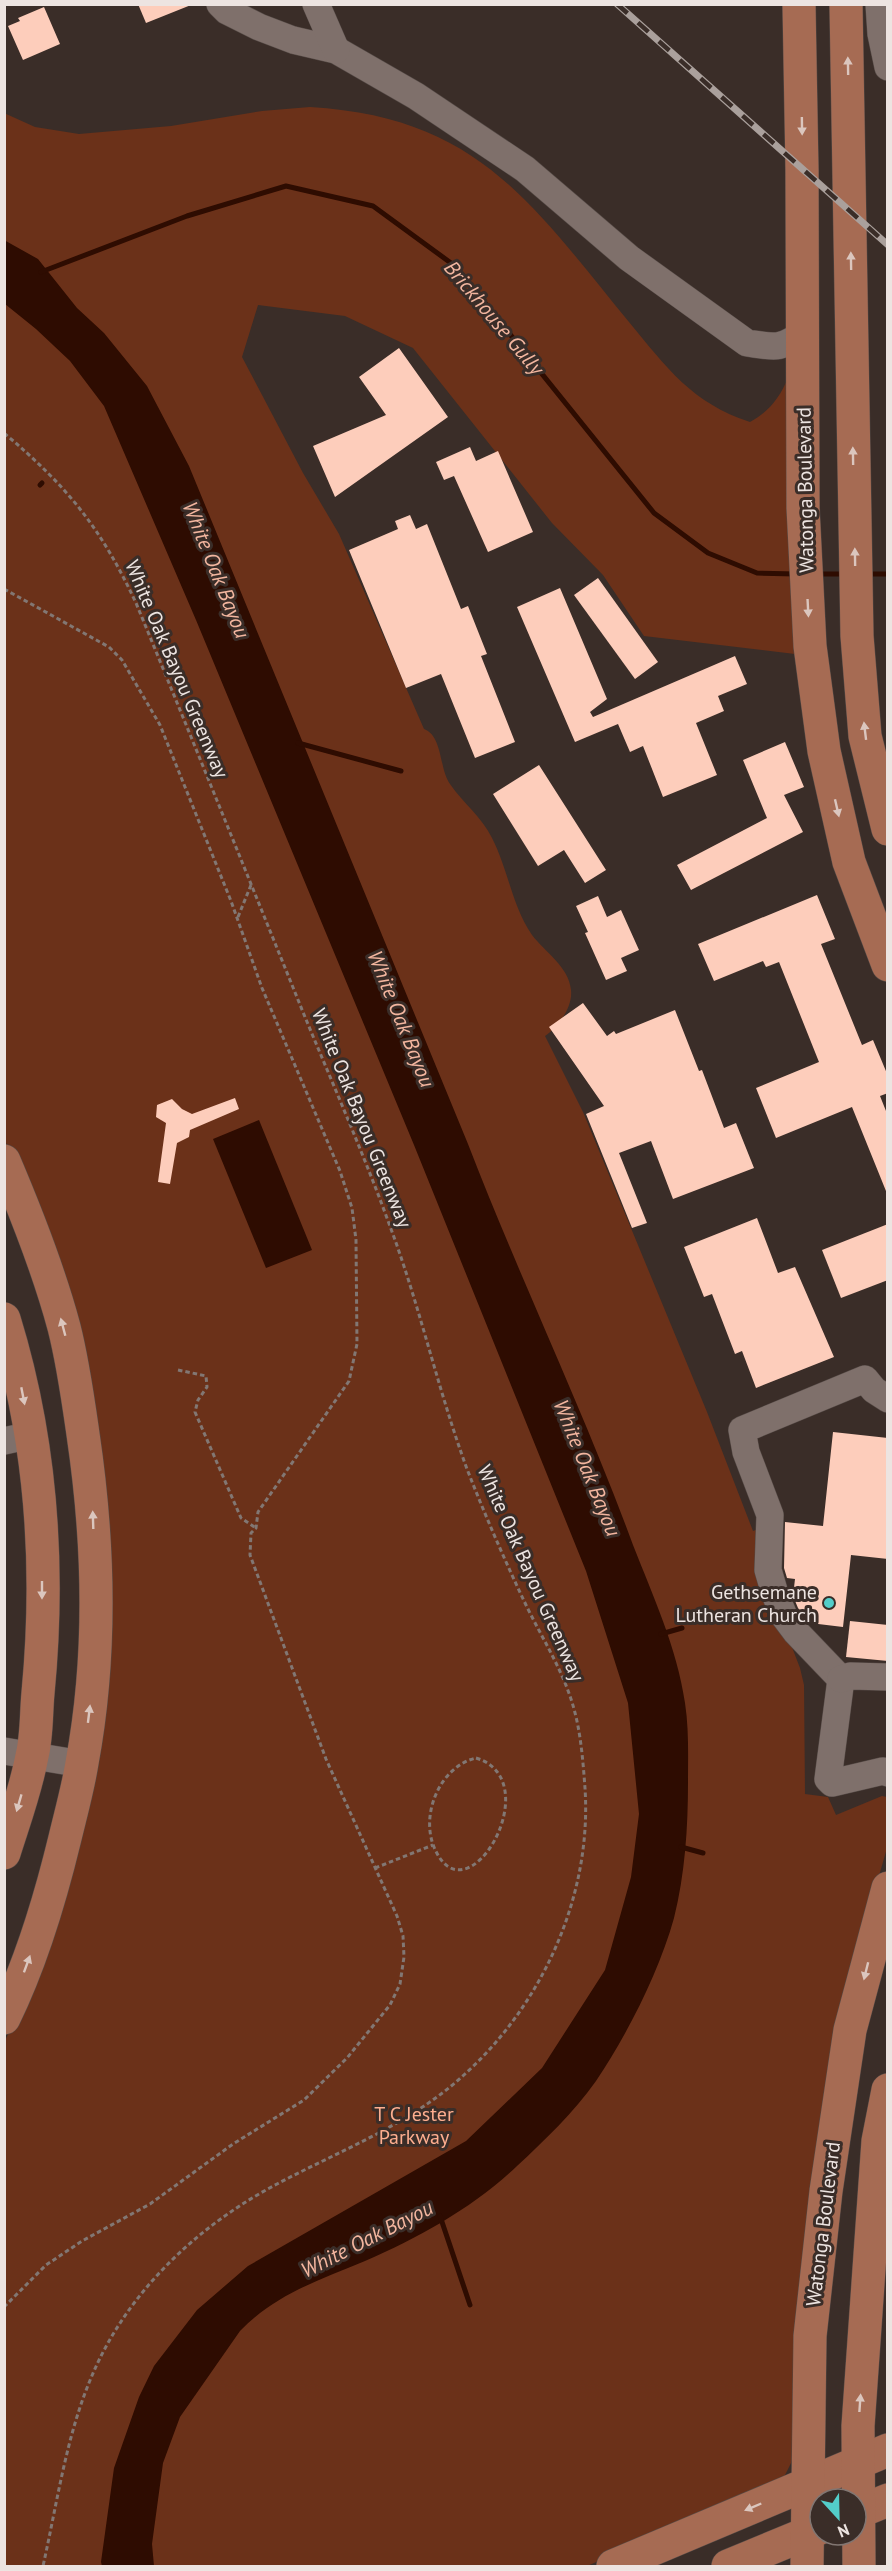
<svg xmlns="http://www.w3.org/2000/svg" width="892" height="2571" viewBox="0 0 892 2571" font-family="'PT Sans',sans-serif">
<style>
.green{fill:#6b3119}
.water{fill:#2e0c01}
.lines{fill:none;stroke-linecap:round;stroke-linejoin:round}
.stream{stroke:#2e0c01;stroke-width:5}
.building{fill:#fdcdbb}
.minor-casing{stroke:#564b47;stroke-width:28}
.major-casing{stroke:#564b47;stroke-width:34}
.path{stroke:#827773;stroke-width:3;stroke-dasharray:4.5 3;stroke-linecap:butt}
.minor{stroke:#7f706b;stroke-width:27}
.major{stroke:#a66b53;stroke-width:33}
.rail-casing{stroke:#aaa09c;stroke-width:7}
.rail{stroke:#3a2d28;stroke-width:4.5;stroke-dasharray:14;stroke-linecap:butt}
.oneway{fill:#dbc6be}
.poi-dot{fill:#53cdc9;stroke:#3a2d28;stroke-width:2}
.labels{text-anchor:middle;stroke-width:6;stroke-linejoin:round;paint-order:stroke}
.street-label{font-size:20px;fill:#ede4e1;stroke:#3a2d28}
.poi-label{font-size:20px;fill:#ede4e1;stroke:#3a2d28;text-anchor:end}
.park-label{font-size:20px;fill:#feae8f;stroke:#3a2d28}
.water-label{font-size:21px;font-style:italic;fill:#f3b69f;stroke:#3a2d28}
</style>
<rect width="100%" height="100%" fill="#3a2d28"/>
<path class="green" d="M310 107C478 117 531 203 629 322 667 368 692 403 750 422 769 412 780 397 788 378L795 654 644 636 603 575 552 523 413 348 345 316 258 305 242 357 303 473 339 534 424 729C443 736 439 769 450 784 463 803 482 817 492 838 508 869 512 906 532 935 545 952 569 967 571 990 573 1007 558 1027 545 1036L583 1112 707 1412 753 1531 764 1527 788 1637 800 1668 804 1685 805 1794 828 1797 836 1815 882 1796 887 1797V1848L866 1921 792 2461 785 2475 775 2485 587 2566H5V2041L19 2009 105 1589 5 1138 4 113 35 127 79 134 171 126 262 111Z"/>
<g class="water">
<path d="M4 240 38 259 77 308 104 333 147 386 189 466 468 1144C520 1279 583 1409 633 1545 653 1596 677 1648 685 1703 689 1729 688 1756 688 1782 688 1828 685 1874 674 1918 659 1972 627 2035 596 2081 574 2112 545 2140 517 2166 474 2207 420 2237 365 2261 319 2280 276 2294 240 2331L180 2417 163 2463 152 2544 154 2566H102L101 2562 114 2468 139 2397 154 2366 197 2310 248 2266 466 2141 542 2068 605 1970 631 1877 639 1814 628 1703 586 1571 414 1145 196 620 104 406 70 361 36 329 5 304Z"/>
<path d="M259 1120 312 1250 266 1268 213 1139Z"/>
</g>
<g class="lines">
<g class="stream">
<path d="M41 272 187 216 286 186 373 206 455 266 654 513 708 553 757 573 796 574"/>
<path d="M40 485 42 483"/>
<path d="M817 574H844"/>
<path d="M865 574H888"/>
<path d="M298 743 401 771"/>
<path d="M661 1634 682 1628"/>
<path d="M681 1847 703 1853"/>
<path d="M440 2216 470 2305"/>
</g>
</g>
<g class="building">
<path d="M138 4H191V5L146 23Z"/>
<path d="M44 7 60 44 23 60 8 26 20 21 18 18Z"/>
<path d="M399 348 448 417 335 497 313 446 386 415 359 377Z"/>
<path d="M470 447 476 461 498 451 533 532 488 552 454 476 444 480 436 462Z"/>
<path d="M410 515 416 529 427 524 461 609 468 606 487 654 481 656 515 742 475 758 441 674 406 688 349 550 398 529 395 521Z"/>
<path d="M598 578 658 662 635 679 574 595Z"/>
<path d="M560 588 607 699 590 712 593 717 735 656 747 684 718 696 724 711 696 723 717 775 663 797 643 746 630 752 618 724 575 742 517 607Z"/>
<path d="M785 742 804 787 784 795 803 832 691 890 677 865 767 818 743 760Z"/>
<path d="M539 765 606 870 585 883 564 850 538 866 493 794Z"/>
<path d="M817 895 835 939 821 944 862 1045 873 1040 888 1076V1093L880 1096 888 1116V1196L852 1107 776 1138 756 1088 819 1062 779 962 766 967 763 961 714 981 698 944Z"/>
<path d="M598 896 607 917 621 910 639 950 621 958 627 971 606 980 585 933 588 932 576 906Z"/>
<path d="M583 1003 607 1036 614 1031 616 1034 675 1010 699 1071 702 1070 724 1128 736 1123 754 1168 673 1199 651 1141 619 1153 647 1223 632 1228 586 1114 604 1106 549 1027Z"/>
<path d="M235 1098 239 1109 190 1130 189 1137 177 1143 170 1184 158 1182 166 1123 156 1117 157 1105 172 1099 182 1109 192 1114Z"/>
<path d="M757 1218 778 1273 795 1267 834 1357 756 1388 742 1351 735 1354 712 1294 704 1297 684 1247Z"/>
<path d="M888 1224V1280L841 1298 822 1250Z"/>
<path d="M833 1432 888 1438V1559L851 1555 843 1627 810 1623 798 1608 793 1596 795 1579 787 1578 784 1568 785 1522 823 1526Z"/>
<path d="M850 1621 888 1625V1661L846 1657Z"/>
</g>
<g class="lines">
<defs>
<g id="minor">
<path d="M220 4 227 11 259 27 293 40 336 50 416 96 525 169 629 258 747 343C775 347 780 350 803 333"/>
<path d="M316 4 336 50"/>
<path d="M879 4 881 34 888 67"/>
<path d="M4 1441 31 1435"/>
<path d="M841 1679 796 1632 784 1616 775 1594 768 1570 770 1515 746 1452 742 1430 865 1379 874 1390 888 1399"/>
<path d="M841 1679 828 1779 832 1783 883 1771 888 1773"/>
<path d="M841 1679 850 1676 888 1677"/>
<path d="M4 1751 82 1764"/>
</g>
<g id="major">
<path d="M799 4 802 170 803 508 810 646 824 751 849 862 888 965"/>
<path d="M846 4 857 636 865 736 888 829"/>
<path d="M4 1161C27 1215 49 1271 64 1327 73 1362 78 1399 83 1434 99 1542 102 1655 82 1763 78 1788 71 1813 65 1838 50 1900 32 1961 4 2018"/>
<path d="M4 1319C41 1439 50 1568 38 1693 36 1714 37 1736 32 1756 26 1789 14 1821 4 1853"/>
<path d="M856 2513 888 2500"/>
<path d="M613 2566 888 2450"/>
<path d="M728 2566 820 2528"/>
<path d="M807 2566 810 2336 826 2191 850 2030 888 1888"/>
<path d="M859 2566 858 2426 878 2141 888 2090"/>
</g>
</defs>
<use href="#minor" class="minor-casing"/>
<use href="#major" class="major-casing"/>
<g class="path">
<path d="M4 433C68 487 101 528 136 603 193 741 249 879 305 1017 334 1087 365 1157 391 1229 420 1307 438 1390 467 1469 485 1515 505 1561 526 1605 543 1640 564 1672 574 1709 581 1734 583 1762 585 1788 592 1895 543 2003 465 2074 411 2124 341 2150 277 2184 197 2226 126 2293 91 2378 66 2437 57 2504 43 2566"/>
<path d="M4 589 109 647 122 660 160 725 231 901 262 988 340 1171 352 1208 356 1240 357 1344 349 1381 258 1512 256 1528 251 1533 250 1555 326 1759 397 1916 403 1936 404 1957 400 1984 390 2005 347 2058 304 2100 233 2144 150 2204 82 2241 46 2265 4 2307"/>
<path d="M238 917 251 885"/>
<path d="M178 1370 206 1376 207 1387 198 1400 195 1412 241 1518 256 1528"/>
<path d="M476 1758C550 1780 466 1925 434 1847 420 1813 441 1766 476 1758Z"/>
<path d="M375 1868 433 1845"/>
</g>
<use href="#minor" class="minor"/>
<use href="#major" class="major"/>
<defs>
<path id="rail" d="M617 4 888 245"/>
</defs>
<use href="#rail" class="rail-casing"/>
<use href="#rail" class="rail"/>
</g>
<defs><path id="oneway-solid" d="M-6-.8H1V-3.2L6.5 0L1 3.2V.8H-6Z" transform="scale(1.5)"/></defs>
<g class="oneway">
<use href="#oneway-solid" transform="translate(848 66) rotate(-91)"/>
<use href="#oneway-solid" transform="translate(802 126) rotate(89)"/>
<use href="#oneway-solid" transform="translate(851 261) rotate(-91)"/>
<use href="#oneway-solid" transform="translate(853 456) rotate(-91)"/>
<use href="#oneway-solid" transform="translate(855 557) rotate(-91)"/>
<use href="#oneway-solid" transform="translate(808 608) rotate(87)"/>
<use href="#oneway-solid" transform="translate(865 731) rotate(-97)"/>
<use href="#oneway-solid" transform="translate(837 808) rotate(77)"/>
<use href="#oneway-solid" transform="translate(63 1327) rotate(-105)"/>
<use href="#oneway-solid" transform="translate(23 1396) rotate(79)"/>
<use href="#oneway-solid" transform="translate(93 1520) rotate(-92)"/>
<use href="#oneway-solid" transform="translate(42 1590) rotate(90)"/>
<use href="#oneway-solid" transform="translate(89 1714) rotate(-83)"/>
<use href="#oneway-solid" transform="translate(19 1803) rotate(106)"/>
<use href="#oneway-solid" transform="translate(27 1964) rotate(-70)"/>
<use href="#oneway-solid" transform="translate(866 1971) rotate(104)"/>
<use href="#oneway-solid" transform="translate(860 2403) rotate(-86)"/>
<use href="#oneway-solid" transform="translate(753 2507) rotate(157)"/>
</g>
<circle class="poi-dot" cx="829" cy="1603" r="6"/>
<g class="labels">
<g class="street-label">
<text transform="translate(805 490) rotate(-91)" y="7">Watonga Boulevard</text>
<text transform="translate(177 669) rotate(67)" y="7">White Oak Bayou Greenway</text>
<text transform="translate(362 1118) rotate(68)" y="7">White Oak Bayou Greenway</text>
<text transform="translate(531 1573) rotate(66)" y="7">White Oak Bayou Greenway</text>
<text transform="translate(823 2224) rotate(-83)" y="7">Watonga Boulevard</text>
</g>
<g class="poi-label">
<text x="817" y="1599">Gethsemane<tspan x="817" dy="23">Lutheran Church</tspan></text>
</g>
<g class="park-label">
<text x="414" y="2121">T C Jester<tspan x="414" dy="23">Parkway</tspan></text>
</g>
<g class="water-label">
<text transform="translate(494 318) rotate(50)" y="7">Brickhouse Gully</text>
<text transform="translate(216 570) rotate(68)" y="7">White Oak Bayou</text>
<text transform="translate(401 1019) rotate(68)" y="7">White Oak Bayou</text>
<text transform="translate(587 1468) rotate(68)" y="7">White Oak Bayou</text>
<text transform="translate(367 2239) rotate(-27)" y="7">White Oak Bayou</text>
</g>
</g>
<rect width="892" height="2571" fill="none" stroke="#ede4e1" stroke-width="12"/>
<g transform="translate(838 2517) rotate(158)"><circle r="28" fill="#3a2d28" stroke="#827672" stroke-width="1.5"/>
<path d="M0-4.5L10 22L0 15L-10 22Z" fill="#53cdc9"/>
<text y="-9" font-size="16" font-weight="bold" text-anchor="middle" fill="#ede4e1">N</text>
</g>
</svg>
